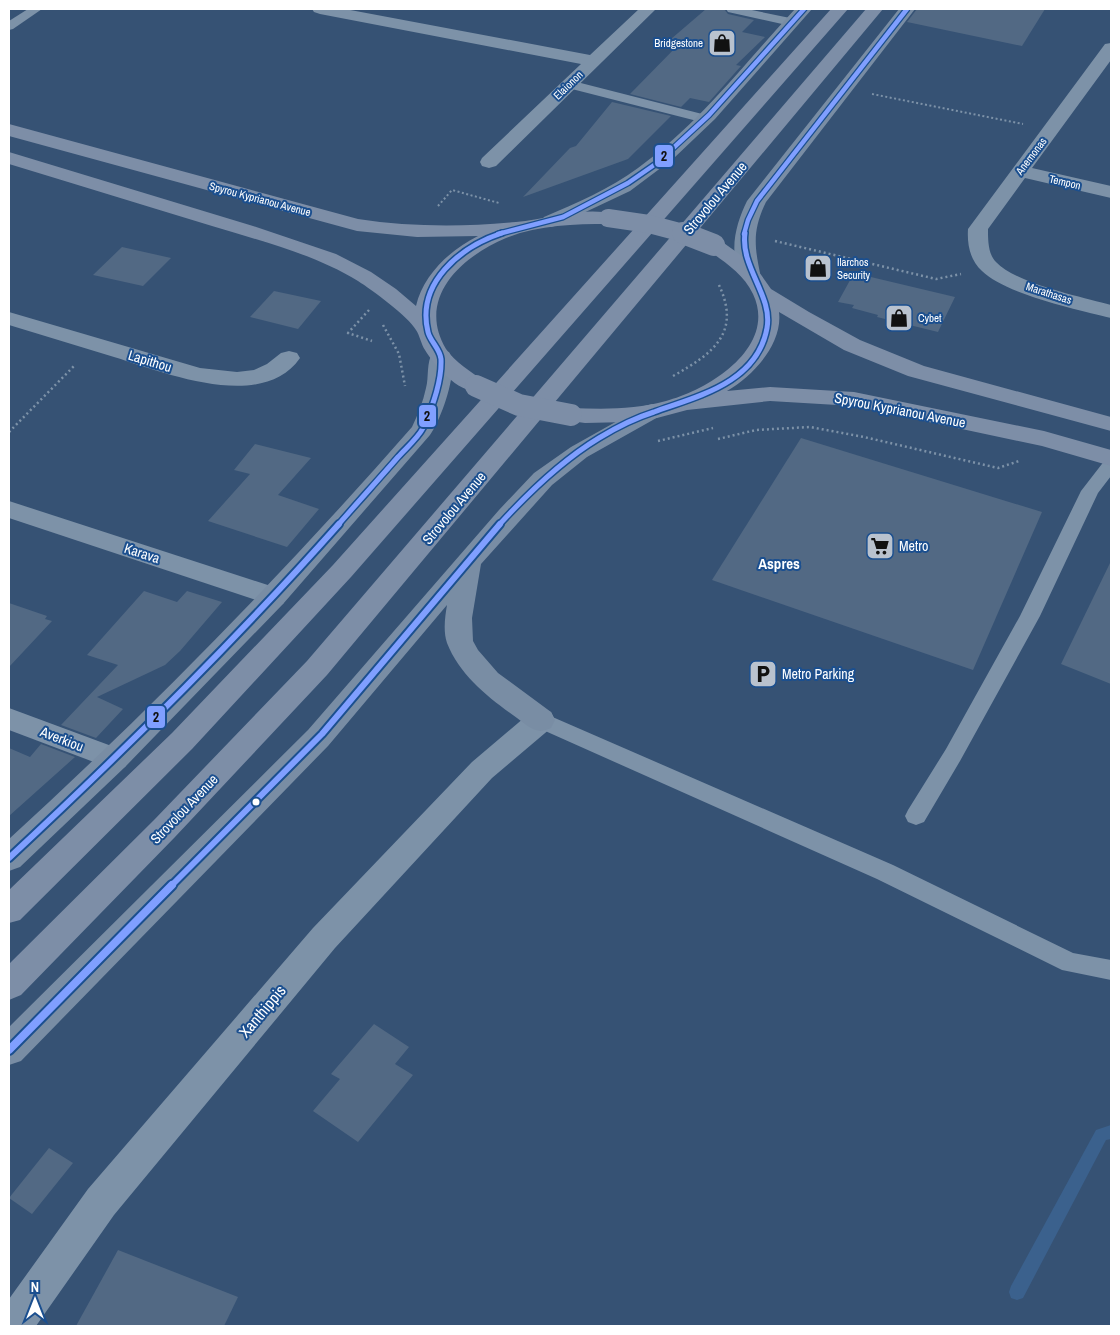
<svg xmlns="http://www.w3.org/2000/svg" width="1120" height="1335" viewBox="0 0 1120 1335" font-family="'Archivo Narrow',sans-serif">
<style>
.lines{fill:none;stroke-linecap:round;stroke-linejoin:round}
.stream{fill:#3b618d;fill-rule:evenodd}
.building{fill:#526984}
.path-far1{stroke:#7d92a8;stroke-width:2;stroke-dasharray:2 2.5;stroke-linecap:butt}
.path{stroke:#7d92a8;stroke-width:2.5;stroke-dasharray:2 3;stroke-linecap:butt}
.service{fill:#7d92a8;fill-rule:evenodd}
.minor{fill:#7d92a8;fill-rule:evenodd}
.secondary{fill:#798da4;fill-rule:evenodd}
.primary{fill:#7d8ea7;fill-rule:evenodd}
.primary-bridge-far1{stroke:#7d8ea7;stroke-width:18}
.primary-bridge{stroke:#7d8ea7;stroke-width:22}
.bus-1-far3-casing{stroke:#1b4f8f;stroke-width:7}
.bus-1-far2-casing{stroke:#1b4f8f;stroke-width:8}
.bus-1-far1-casing{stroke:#1b4f8f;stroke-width:10}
.bus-1-casing{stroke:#1b4f8f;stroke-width:12}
.bus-1-far3{stroke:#809fff;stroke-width:4.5}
.bus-1-far2{stroke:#809fff;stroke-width:5}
.bus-1-far1{stroke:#809fff;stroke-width:6}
.bus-1{stroke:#809fff;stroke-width:8}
.bus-dot{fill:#fff;stroke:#1b4f8f;stroke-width:2}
.labels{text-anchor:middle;stroke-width:4;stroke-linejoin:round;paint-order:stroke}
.far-poi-label{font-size:11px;fill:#fff;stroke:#1b4f8f;text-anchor:start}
.far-street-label{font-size:11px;fill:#fff;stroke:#1b4f8f}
.street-label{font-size:14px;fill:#fff;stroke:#1b4f8f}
.poi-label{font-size:14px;fill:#fff;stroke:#1b4f8f;text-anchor:start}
.neighbourhood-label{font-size:15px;font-weight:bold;fill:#fff;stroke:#1b4f8f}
.near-street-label{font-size:16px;fill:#fff;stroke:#1b4f8f}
.line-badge{stroke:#1b4f8f;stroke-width:2}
.pale-badge-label{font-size:14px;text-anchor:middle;font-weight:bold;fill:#111}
</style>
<rect width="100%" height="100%" fill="#365274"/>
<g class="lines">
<path class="stream" d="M1111 1125V1139L1106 1140 1023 1298 1017 1300 1011 1298 1009 1292 1011 1286 1096 1130Z"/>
</g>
<g class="building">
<path d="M706 9H724L728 14 754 20 742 32 765 37 736 65 741 66 709 102 690 98 681 107 630 94 681 42 671 39Z"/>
<path d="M917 9H1045L1022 46 907 22Z"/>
<path d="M612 102 671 116 628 159 523 197 570 148 576 146Z"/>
<path d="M122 247 171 258 143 286 93 275Z"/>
<path d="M854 273 955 297 938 332 877 317 878 315 852 308 854 305 838 302Z"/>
<path d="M274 291 321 301 298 329 250 317Z"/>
<path d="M801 438 1042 512 973 670 712 580Z"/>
<path d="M255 444 311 458 278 495 319 509 287 547 208 521 250 474 234 470Z"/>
<path d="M1111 561V684L1061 664Z"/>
<path d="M144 591 177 602 187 591 222 602 180 651 165 665 97 697 123 709 96 738 61 725 118 665 87 655Z"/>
<path d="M9 603 47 616 45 619 52 621 9 667Z"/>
<path d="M41 744 75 757 9 816V748L30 757Z"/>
<path d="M374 1024 409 1047 395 1064 413 1075 358 1142 313 1111 340 1079 331 1074Z"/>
<path d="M49 1148 73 1163 32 1214 9 1198Z"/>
<path d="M118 1250 238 1297 224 1326H76Z"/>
</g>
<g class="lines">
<g class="path-far1">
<path d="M872 94 1023 124"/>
<path d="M438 206 452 190 499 203"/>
</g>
<g class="path">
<path d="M775 241 936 279 961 274"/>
<path d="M369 310 348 333 372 341"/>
<path d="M383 325 399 354 405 386"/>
<path d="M673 376C714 353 742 332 718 283"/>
<path d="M9 432 75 365"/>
<path d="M718 439 756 430 810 427 864 437 998 468 1019 461"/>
<path d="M658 441 713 428"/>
</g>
<g class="service">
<path d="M28 9H42L13 29 9 30V21Z"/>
<path d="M726 9H747L795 19 797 22 791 26 728 12Z"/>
<path d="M569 80 710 116 712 119 705 123 564 87 563 84 564 81Z"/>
<path d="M1111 458V476L1098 493 1040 616 960 761 924 822 916 825 908 822 905 816 908 810 946 749 1020 616 1081 491 1105 460Z"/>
<path d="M541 712 893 865 1073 953 1111 960V980L1062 970 877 879 534 726 531 720 534 714Z"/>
</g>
<g class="minor">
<path d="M312 9H345L590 55 639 9H656L496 166 489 168 482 166 480 162 482 158 581 64 320 14 314 12Z"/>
<path d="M1111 43V60L1032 168 1111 186V198L1025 178 988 229C988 240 988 254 996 262 1017 284 1082 297 1111 305V318C1078 310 1005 294 982 271 970 260 967 245 968 229L1105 44Z"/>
<path d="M9 312 200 368 237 372 254 370 267 364 281 353 289 351 297 353 300 358C262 413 163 372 114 357 79 346 44 336 9 325Z"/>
<path d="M9 501 283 590 287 597 283 604 274 606 9 518Z"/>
<path d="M9 708 125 751 130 759 125 767 115 770 9 730Z"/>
<path d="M541 709 551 712 555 720 551 728 492 778 335 948 114 1215 36 1326H9V1299L88 1189 313 928 472 762 531 712Z"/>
</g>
<g class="secondary">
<path d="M795 9H812L715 119 674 158 630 191 558 225 551 227 544 225 541 221 544 217C576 203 610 189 638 168 699 124 745 63 795 9Z"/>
<path d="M899 9H915L766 202C753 229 754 244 760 273L757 277 750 279 743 277C727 255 736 223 747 201Z"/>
<path d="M441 350 449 352C460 368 441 420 430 435L283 604 125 767 20 867 9 871V839C151 709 285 572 412 427 418 414 423 402 426 388 429 377 426 362 433 352Z"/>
<path d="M652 404 660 406 664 411 660 416 587 457 552 485 481 564 472 618 473 641 478 650 498 673 551 712 555 720 551 728C548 729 543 731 540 731 531 730 524 723 517 718 489 698 460 676 447 643 443 631 445 617 447 605L328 746 21 1061 9 1065V1027L308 730 499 510 534 473 571 447 644 406Z"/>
</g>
<g class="primary">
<path d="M831 9H848L351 577 192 749 20 920 9 923V890L172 733 333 565Z"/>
<path d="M866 9H883L327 675 175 837 21 995 9 1000V964L154 820 307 661Z"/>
<path d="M9 124 358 219C410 227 464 227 516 222 548 219 583 206 615 214L618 218 615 222 608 224C574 224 538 225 506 238 461 257 416 298 446 349 455 362 471 372 484 381L487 386 484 391C462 397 436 368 425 350 421 344 420 336 416 330 408 316 372 290 358 281 314 254 261 241 212 226 144 205 77 185 9 164V152L253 226 336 254 371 272 396 289 416 306C423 275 450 250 478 236L417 237 357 231 9 136Z"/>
<path d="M714 239 721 241 749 261 757 269 771 289 809 312 860 340 924 366 1111 417V431L908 376 844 350 779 312C783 344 753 376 727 391L770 387 854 392 1044 431 1111 450V466L1042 446 854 406 770 401 687 410 657 418 628 422 585 423 563 420 559 415 563 410 571 408C602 409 635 410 666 401 709 390 778 347 753 294 743 273 724 262 707 249L704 245 707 241Z"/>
</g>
<path class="primary-bridge-far1" d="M608 218 649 224 687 234"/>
<g class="primary-bridge">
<path d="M683 233 714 245"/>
<path d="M476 386 519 405 571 415"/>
</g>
<defs>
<g id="bus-1-far3">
<path d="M498 234 563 217 628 183 657 163 709 115 804 9"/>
<path d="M744 234 748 220 757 201 907 9"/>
</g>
<g id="bus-1-far2">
<path d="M338 525C358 502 378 480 398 457 406 448 418 438 423 428 432 408 442 381 441 359 440 349 430 341 428 332 416 283 460 247 502 233"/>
<path d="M499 525C529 492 561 461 599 438 617 427 635 418 654 412 698 396 757 383 767 328 773 296 740 267 745 233"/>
</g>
<g id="bus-1-far1">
<path d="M9 858C124 751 235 641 339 524"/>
<path d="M171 886 322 734 500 524"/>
</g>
<path id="bus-1" d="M9 1050 172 885"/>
</defs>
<use href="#bus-1-far3" class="bus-1-far3-casing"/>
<use href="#bus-1-far2" class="bus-1-far2-casing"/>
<use href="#bus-1-far1" class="bus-1-far1-casing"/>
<use href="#bus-1" class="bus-1-casing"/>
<use href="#bus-1-far3" class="bus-1-far3"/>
<use href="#bus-1-far2" class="bus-1-far2"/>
<use href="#bus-1-far1" class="bus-1-far1"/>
<use href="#bus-1" class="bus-1"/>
</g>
<defs>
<symbol id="shop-square" viewBox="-11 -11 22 22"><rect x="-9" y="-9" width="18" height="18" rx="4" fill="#b9c2ce" stroke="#1b4f8f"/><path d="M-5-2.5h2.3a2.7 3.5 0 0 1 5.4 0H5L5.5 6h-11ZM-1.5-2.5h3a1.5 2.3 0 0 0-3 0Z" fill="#111"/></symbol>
<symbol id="supermarket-square" viewBox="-11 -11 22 22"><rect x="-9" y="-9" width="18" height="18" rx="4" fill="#b9c2ce" stroke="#1b4f8f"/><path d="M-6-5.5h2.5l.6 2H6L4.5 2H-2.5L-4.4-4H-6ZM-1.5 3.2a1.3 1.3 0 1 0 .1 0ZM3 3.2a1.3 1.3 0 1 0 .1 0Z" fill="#111"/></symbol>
<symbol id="parking-square" viewBox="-11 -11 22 22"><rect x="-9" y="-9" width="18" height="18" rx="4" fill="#b9c2ce" stroke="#1b4f8f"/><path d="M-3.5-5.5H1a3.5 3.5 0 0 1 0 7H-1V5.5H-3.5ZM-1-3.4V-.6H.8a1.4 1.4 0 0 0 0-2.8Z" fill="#111"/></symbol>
</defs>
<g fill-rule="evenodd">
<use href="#shop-square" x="706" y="27" width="32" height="32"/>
<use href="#shop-square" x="802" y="252" width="32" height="32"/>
<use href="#shop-square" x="883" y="302" width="32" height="32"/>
<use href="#supermarket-square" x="864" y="530" width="32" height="32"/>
<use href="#parking-square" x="747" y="658" width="32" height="32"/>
</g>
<circle class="bus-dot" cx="256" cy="802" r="4.5"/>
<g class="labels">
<g class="far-poi-label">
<text x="703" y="47" text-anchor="end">Bridgestone</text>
<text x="837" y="266">Ilarchos<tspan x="837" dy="13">Security</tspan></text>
<text x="918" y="322">Cybet</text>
</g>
<g class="far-street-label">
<text transform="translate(568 85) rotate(-44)" y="4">Elaionon</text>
<text transform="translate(1031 156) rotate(-53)" y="4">Anemonas</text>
<text transform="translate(1065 182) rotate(13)" y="4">Tempon</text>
<text transform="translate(260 199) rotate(15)" y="4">Spyrou Kyprianou Avenue</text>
<text transform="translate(1049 293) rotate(18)" y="4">Marathasas</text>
</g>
<g class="street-label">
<text transform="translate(715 198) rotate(-50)" y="5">Strovolou Avenue</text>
<text transform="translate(150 361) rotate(17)" y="5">Lapithou</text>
<text transform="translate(900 410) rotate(11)" y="5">Spyrou Kyprianou Avenue</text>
<text transform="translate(454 508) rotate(-50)" y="5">Strovolou Avenue</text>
<text transform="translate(142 553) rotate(18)" y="5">Karava</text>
<text transform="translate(62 739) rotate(21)" y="5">Averkiou</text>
<text transform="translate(184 809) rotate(-46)" y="5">Strovolou Avenue</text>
</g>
<g class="poi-label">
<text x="899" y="551">Metro</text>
<text x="782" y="679">Metro Parking</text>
</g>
<g class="neighbourhood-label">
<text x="779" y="569">Aspres</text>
</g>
<g class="near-street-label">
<text transform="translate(262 1011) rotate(-50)" y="6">Xanthippis</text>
</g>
</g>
<g class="line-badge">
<rect x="654" y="144" width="20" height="24" rx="5" fill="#809fff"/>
<rect x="418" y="404" width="19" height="24" rx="5" fill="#809fff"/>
<rect x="146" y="705" width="20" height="24" rx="5" fill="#809fff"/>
</g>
<g class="pale-badge-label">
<text x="664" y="161">2</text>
<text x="427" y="421">2</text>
<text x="156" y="722">2</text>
</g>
<rect width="1120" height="1335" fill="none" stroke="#ffffff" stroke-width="20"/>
<g transform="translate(35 1300)" stroke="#1b4f8f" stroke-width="4" paint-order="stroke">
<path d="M0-4L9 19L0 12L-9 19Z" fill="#ffffff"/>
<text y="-8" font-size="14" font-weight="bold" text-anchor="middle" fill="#ffffff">N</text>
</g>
</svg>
